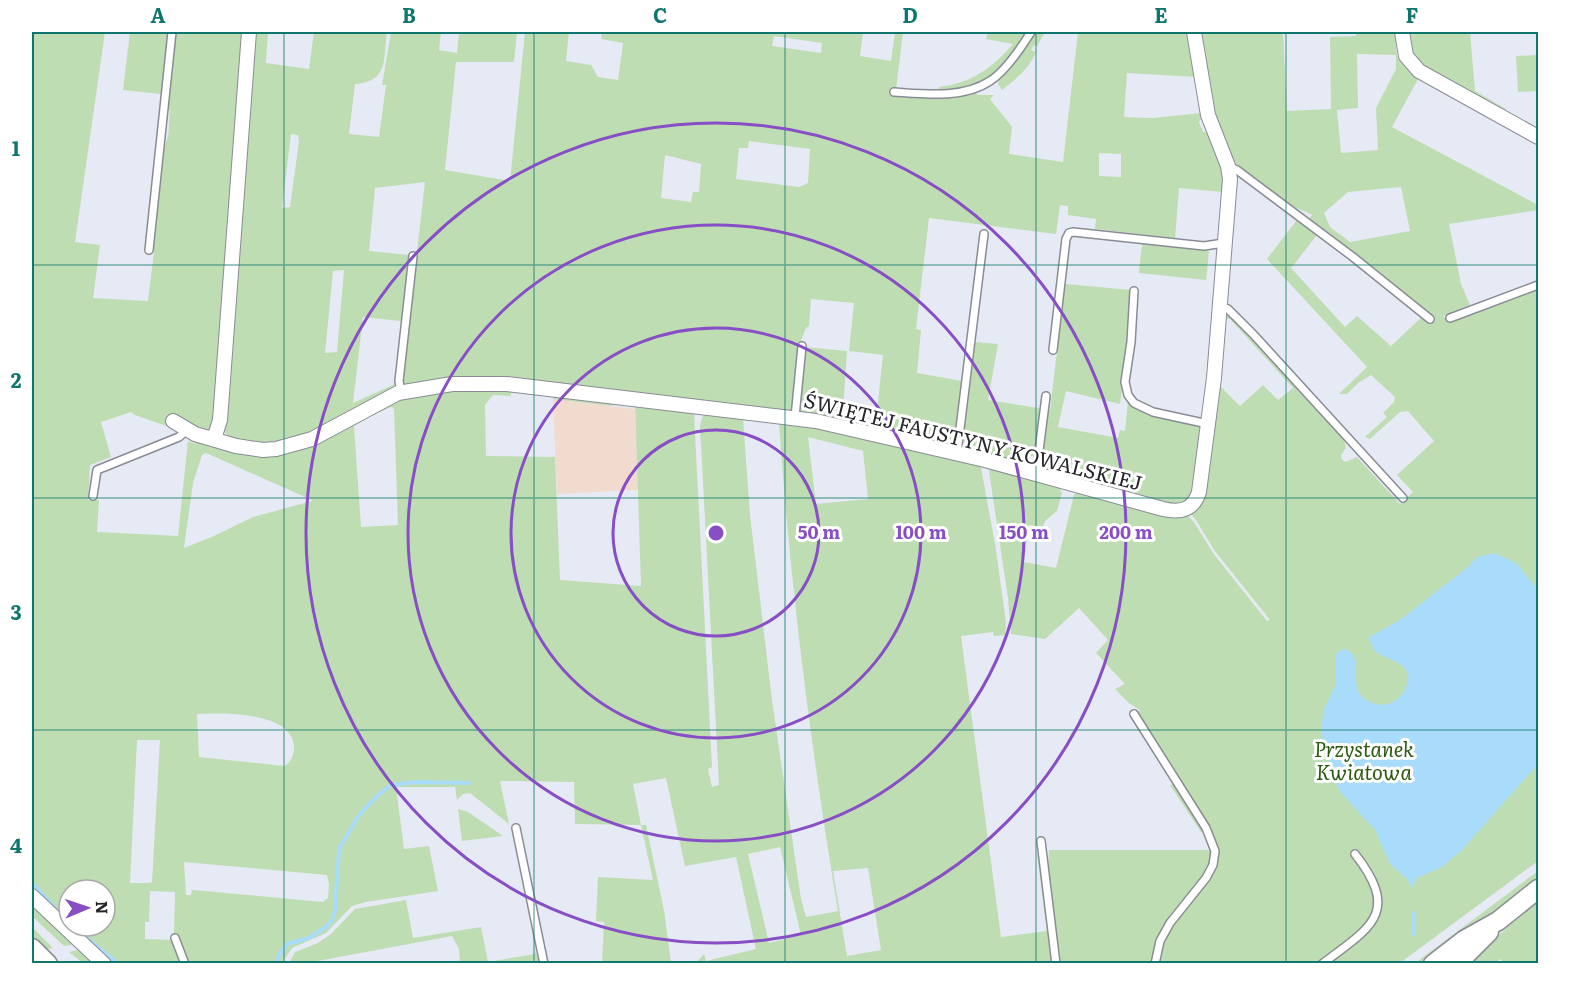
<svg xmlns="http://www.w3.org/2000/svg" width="1570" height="995" viewBox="0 0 1570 995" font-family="Literata,serif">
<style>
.commercial{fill:#f1dbce}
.green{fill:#bfddb2;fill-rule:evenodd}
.water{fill:#a9dbfa}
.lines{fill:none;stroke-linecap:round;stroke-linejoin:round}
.stream{stroke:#a9dbfa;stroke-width:4}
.lane-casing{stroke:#898c95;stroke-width:10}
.street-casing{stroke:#898c95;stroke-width:16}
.secondary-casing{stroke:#898c95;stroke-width:21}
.lane{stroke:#fff;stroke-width:7}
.street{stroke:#fff;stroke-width:14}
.secondary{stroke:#fff;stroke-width:18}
.grid{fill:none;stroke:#0f766e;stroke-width:1.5;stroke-opacity:0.55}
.ring{fill:none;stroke:#884ec5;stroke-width:3}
.labels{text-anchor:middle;stroke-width:6;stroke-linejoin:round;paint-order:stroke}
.street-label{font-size:20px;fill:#25262a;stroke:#fff}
.park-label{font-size:20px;font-style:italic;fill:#2a590e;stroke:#fff}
.centre{fill:#884ec5;stroke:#fff;stroke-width:3}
.ring-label{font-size:18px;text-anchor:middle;font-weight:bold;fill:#884ec5;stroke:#fff;stroke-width:6;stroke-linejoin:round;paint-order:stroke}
.neatline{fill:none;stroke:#0f766e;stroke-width:2}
.grid-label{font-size:20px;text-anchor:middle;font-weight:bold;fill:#0f766e}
</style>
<rect width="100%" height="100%" fill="#e6eaf4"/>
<path class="commercial" d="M553 399 635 409 638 490 557 494Z"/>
<g class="green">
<path d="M32 32H105L75 242 100 245 93 298 148 301 154 252 151 251 161 153C171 137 168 128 170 110L166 109 175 32H246L214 428 204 431 170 423 169 427 135 415 131 412 101 422 111 457 90 465 88 500H99L97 532 178 536 188 441 197 445 189 439 190 438 266 453 383 404 421 391 511 387V396L493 395 485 405 486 456 555 457 560 580 641 586 635 401 694 413 712 767 708 769 712 787 719 785 701 444C700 433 698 421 706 412L807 422 980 462 995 544 1006 622 1005 635 994 636 993 632 961 636 1001 937 1047 931 1037 853 1040 859 1053 963H696L704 954 706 961 756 949 736 857 685 866 666 778 633 784 641 825H646L664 910 671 963H602L604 922 596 921 598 877 653 880 641 825 575 824 574 782 500 781 509 824 470 793 463 794 457 800 455 787H396L404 849 429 846 438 891 366 902 352 906 326 933 292 948 282 963H188L174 933 175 892 150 891 149 922H145V939L173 940V945L181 963H110L79 932 81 928 79 926H105V890H69V924L32 891ZM391 407 394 409 398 525 361 527 354 426 371 416ZM743 419 779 422C790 586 811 749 838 911L806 917 801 899 772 700 750 515ZM808 437 863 451 868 499 816 504ZM206 453 312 500V501L253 517 214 536 184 548 193 483 202 455ZM197 714C222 713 291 711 294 746 294 754 292 762 284 766L199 757ZM137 740H160L152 882 150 883H130ZM780 847 801 935 769 943 748 854ZM184 862 327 875 329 884 328 898 323 902 205 891 192 890 191 895H186ZM868 868 881 950 847 956 833 871Z"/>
<path d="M130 32H170L159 117 161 94 123 90Z"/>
<path d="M252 32H268L266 63 309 69 314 32H387C383 59 389 82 355 84L349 134 379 137 386 85H382L391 32H441L439 50 457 53 459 32H517L514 62H456L445 170 510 181 525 32H569L566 61 591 65 598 77 618 80 623 43 601 39 602 32H863L860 56 891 61 895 32H903L896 90 891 91V93L976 90 977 95H994L990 99 1012 127 1009 154 1063 162 1078 32H1190L1197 77 1127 73 1124 117 1153 118 1201 113 1202 117 1199 122 1203 132 1208 133C1217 153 1226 170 1223 192L1179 188 1175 238 1095 229 1096 219 1068 215V206L1060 205 1056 234 929 218 916 329 921 330 917 373 962 381 953 446 875 431 883 355 849 351 854 303 811 299 809 326 806 328 800 343 792 413 633 394 406 386 402 381 425 182 375 188 369 251 409 255 401 321 363 317 353 403 395 384 393 390 339 422 282 445 230 439 224 430ZM774 36 822 43 821 53 772 46ZM291 134 298 135 299 141 290 207 282 208ZM749 141 810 149 808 183 799 187 736 179 739 148H748ZM1099 153 1121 154V177L1099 176ZM665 155 701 164 699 192H693L691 202 661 198ZM344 270 337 352 325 353 333 271Z"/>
<path d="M988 32H1028C1003 67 986 89 939 92V87C972 83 992 68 1013 44L986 39Z"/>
<path d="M1034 32H1045L1037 46 1034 45 1031 50 1036 52C1029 69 1016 79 1002 90L998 84 1001 75Z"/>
<path d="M1196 32H1283L1287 111 1331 109 1330 37 1356 36V32H1396L1397 38 1395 39 1397 55 1402 64 1418 79 1392 127 1538 205V210L1449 224 1461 284 1470 305 1443 316 1452 323 1464 315 1538 289V861L1400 963H1158C1161 949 1165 936 1173 923 1189 898 1224 877 1216 843L1143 724 1137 713 1140 710 1129 703 1115 689 1125 684 1096 653 1108 640 1079 608 1045 639 1011 634 1008 598 989 471 992 466 1061 485 1060 489 1062 493 1057 511 1045 521 1043 527 1029 525 1024 562 1056 568 1074 495 1079 490 1170 515H1187L1194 522 1213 553 1267 621 1270 620 1214 550 1196 520 1190 513 1197 506 1202 494 1218 384 1240 406 1263 385 1278 400 1293 388 1230 319 1222 318 1219 366 1222 314H1228L1235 319 1343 437 1346 447 1341 456 1342 460 1346 462 1357 457 1400 504 1413 492 1397 475 1434 441 1408 411 1400 412 1370 439 1365 437 1387 417 1383 413 1394 402 1395 397 1371 375 1358 383 1347 394H1339L1367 367 1267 259 1297 220 1238 174 1235 176 1231 226 1229 224 1233 175 1237 174H1238L1345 253 1346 256 1317 235 1291 268 1345 327 1357 316 1391 346 1422 317 1400 298 1423 316 1427 313 1346 247 1308 221 1310 217 1313 215 1292 206 1234 162C1207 125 1205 75 1196 32ZM1357 54 1396 55V69L1376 108 1378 150 1341 153 1337 110 1358 108ZM1401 187 1410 231 1350 242 1330 227 1324 213 1348 192Z"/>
<path d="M1408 32H1470L1475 91 1506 109 1505 114 1420 63 1412 53Z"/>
<path d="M1538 55V91L1518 92 1516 56Z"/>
<path d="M1142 244 1209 251 1206 280 1139 273Z"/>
<path d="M1065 284 1132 290 1129 332 1120 404 1066 391 1058 427 1118 438 1120 430 1125 431 1128 400 1145 412 1204 426 1194 495 1181 507 1118 494V489L1093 486 1045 470 1044 458 1031 456 1020 462 974 450 963 440 975 342 998 344 988 400 1050 410Z"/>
<path d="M806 347 847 351 842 424 799 414Z"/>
<path d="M553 392 609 398 613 406 553 399Z"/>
<path d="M1174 784 1203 829 1202 832H1201L1170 785Z"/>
<path d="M458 809 468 812 503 836 462 841Z"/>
<path d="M1049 850H1211C1212 878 1183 897 1170 919 1162 932 1158 949 1152 963H1058L1048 870Z"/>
<path d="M1538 871V880L1426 963 1414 964Z"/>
<path d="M406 900 413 938 481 927 488 962 535 954 534 946 539 963H454L460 962 459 949 452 936 312 962 311 963H289L295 952 318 943 331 934 355 909Z"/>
<path d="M1538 900V963H1504L1500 959 1496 963 1466 964Z"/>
<path d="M32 901 76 944 64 946 33 917Z"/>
<path d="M32 927 53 948 45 950 32 937Z"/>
<path d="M82 949 99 963H83L69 952Z"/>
</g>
<path class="water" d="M1495 553 1516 563 1538 590V764L1462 850 1442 867 1417 878 1412 888 1407 879 1390 864 1375 830 1340 792 1334 778 1322 739 1321 724 1325 707 1335 686 1336 654 1342 649C1368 651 1344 689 1368 701 1375 705 1382 706 1390 703 1397 701 1403 694 1406 687 1417 661 1384 661 1374 650 1372 647 1370 641 1368 638L1401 619 1467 568 1477 557Z"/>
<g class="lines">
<g class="stream">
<path d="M32 883 64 918"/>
<path d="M81 933 118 964"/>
<path d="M1414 934V913"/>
<path d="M276 964 279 955 287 944 309 938 327 926 332 920 335 910 339 849 359 815 378 795 391 785 416 782 469 783"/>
</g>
<defs>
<g id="lane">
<path d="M894 92C924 94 963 99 990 81 1006 71 1021 48 1031 32"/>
<path d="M1228 166 1237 170 1353 257 1430 319"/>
<path d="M149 250 172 32"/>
<path d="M1134 291 1131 342 1125 382 1128 395 1134 403 1153 412 1208 424"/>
<path d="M1219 305 1228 309 1253 334 1403 498"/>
<path d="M1450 318 1538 285"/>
<path d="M1053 350 1066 239 1069 233 1073 232 1204 246 1224 243"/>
<path d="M401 392 399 381 413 256"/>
<path d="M795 417 802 346"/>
<path d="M957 453 984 234"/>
<path d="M1036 474 1046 396"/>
<path d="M93 496 97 470 179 437 187 430"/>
<path d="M1134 714 1206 828 1215 851 1213 865 1206 878 1170 923 1160 941 1155 964"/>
<path d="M516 828 544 964"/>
<path d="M1041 841 1056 964"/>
<path d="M175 938 185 964"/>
<path d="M1322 964C1371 927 1401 913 1355 854"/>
</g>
<g id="street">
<path d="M1402 32 1406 56 1419 71 1538 137"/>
<path d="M173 421 195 434 236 446 263 450 276 449 312 439 398 393 452 384H507L816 421 985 460 1163 509C1180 513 1193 511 1199 492L1214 378 1230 179 1228 166 1208 115 1194 32"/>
<path d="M214 439 220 420 249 32"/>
<path d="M32 896 104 964"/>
</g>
<g id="secondary">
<path d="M32 948 48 964"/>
<path d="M1433 964 1464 940 1498 921 1538 889"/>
<path d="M1457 964 1489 932"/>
</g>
</defs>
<use href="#lane" class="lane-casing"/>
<use href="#street" class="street-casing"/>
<use href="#secondary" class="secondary-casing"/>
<use href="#lane" class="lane"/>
<use href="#street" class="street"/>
<use href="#secondary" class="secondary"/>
</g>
<path class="grid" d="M284 32V964M534 32V964M785 32V964M1036 32V964M1286 32V964M32 265H1538M32 498H1538M32 730H1538"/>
<g class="ring">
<circle cx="716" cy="533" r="103"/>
<circle cx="716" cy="533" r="205"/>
<circle cx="716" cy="533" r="308"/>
<circle cx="716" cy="533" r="410"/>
</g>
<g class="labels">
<g class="street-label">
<text transform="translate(973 442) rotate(14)" y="7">ŚWIĘTEJ FAUSTYNY KOWALSKIEJ</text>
</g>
<g class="park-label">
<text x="1364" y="757">Przystanek<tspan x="1364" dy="23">Kwiatowa</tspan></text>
</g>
</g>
<circle cx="716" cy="533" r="9" class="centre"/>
<g class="ring-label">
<text x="819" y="539">50 m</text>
<text x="921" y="539">100 m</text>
<text x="1024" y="539">150 m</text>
<text x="1126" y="539">200 m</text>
</g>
<rect width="1570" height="995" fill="none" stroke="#ffffff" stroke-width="66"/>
<g transform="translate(87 908) rotate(88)"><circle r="28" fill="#ffffff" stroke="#a8a8aa" stroke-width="1.5"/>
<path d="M0-4.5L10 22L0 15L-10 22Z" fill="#884ec5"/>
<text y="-9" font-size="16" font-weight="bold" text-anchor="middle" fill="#25262a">N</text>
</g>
<rect x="33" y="33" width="1504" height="929" class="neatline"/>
<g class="grid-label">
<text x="158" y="23">A</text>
<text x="409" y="23">B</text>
<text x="660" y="23">C</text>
<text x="910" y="23">D</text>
<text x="1161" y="23">E</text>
<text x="1412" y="23">F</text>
<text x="16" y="156">1</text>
<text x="16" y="388">2</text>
<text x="16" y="620">3</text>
<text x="16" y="853">4</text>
</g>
</svg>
